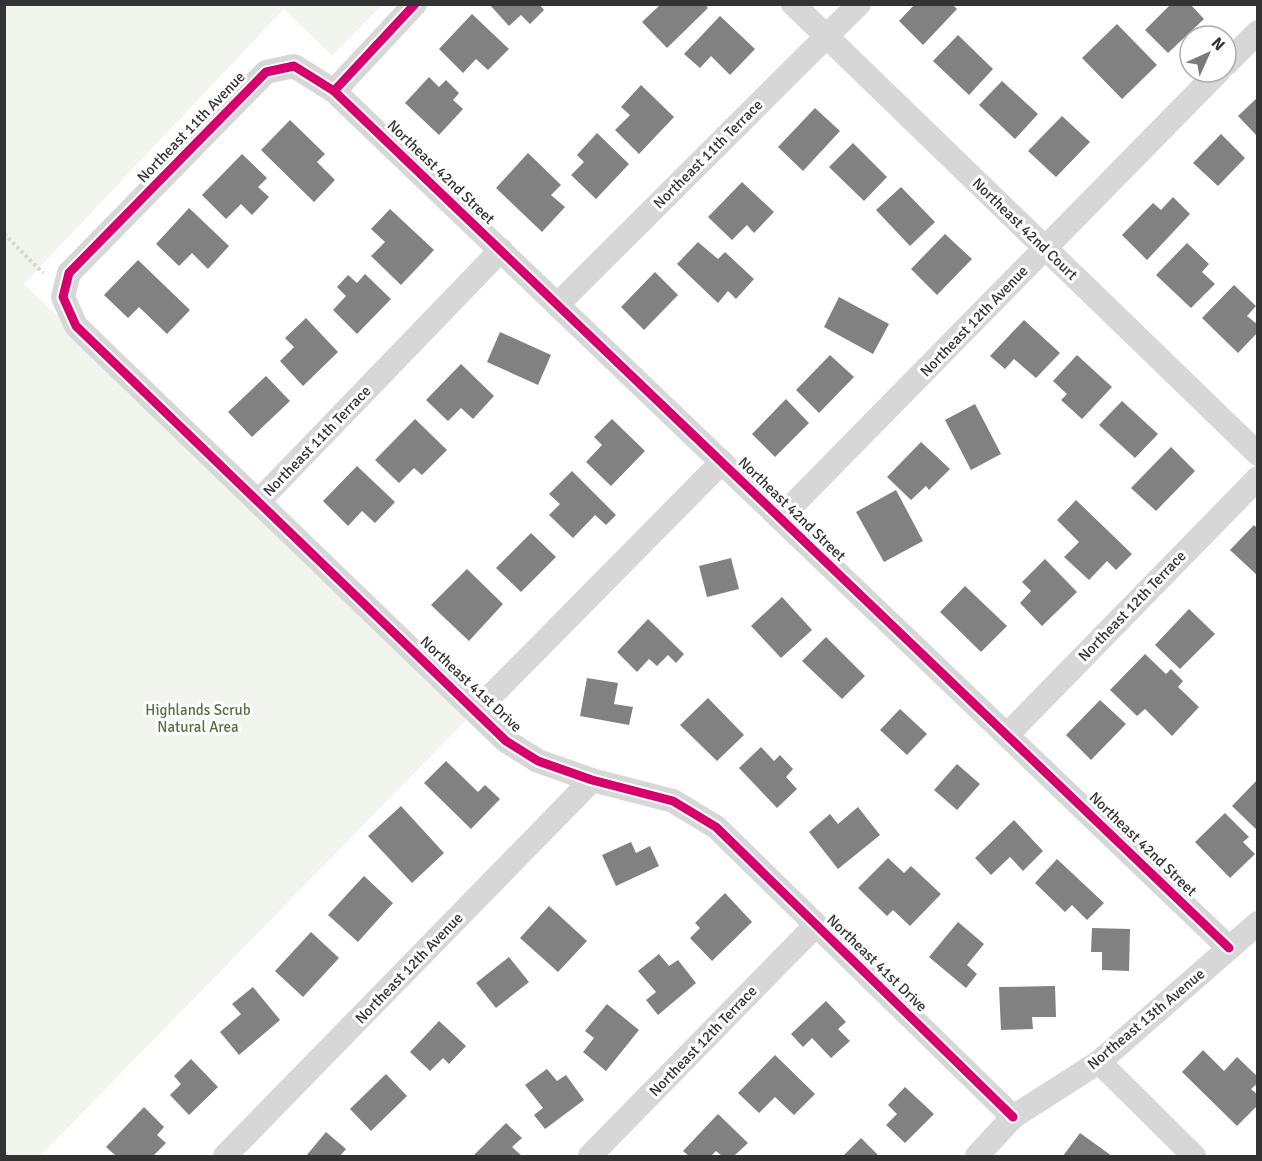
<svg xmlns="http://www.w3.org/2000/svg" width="1262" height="1161" viewBox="0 0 1262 1161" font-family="Signika,sans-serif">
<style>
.green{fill:#f1f5ed}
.building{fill:#818181}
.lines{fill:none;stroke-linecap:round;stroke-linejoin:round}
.path{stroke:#d6d6d6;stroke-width:4;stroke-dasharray:3 3;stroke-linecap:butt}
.minor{stroke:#d7d7d7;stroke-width:24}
.cycleway-casing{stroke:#fff;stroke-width:13}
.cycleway{stroke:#d6006c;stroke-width:9}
.labels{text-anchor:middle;stroke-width:6;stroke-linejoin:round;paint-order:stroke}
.street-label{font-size:15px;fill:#333;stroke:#fff}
.park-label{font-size:15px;fill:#56703f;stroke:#fff}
</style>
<rect width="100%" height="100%" fill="#fff"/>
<path class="green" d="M5 5H382L332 56 284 9 24 284 473 713 40 1156H5Z"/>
<g class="building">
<path d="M489 4H539L544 10 530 24 521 15 509 26Z"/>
<path d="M661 4H705L708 8 667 48 642 22Z"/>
<path d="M915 4H952L957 9 923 45 899 21Z"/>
<path d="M1171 4H1190L1204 19 1168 53 1145 30Z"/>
<path d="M472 14 509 49 488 70 476 59 463 73 439 49Z"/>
<path d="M720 16 755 49 730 75 711 56 700 68 684 54Z"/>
<path d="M1117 24 1157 65 1122 99 1082 58Z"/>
<path d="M958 35 993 69 969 95 933 61Z"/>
<path d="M429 77 439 87 446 80 459 93 453 100 463 109 439 135 405 103Z"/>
<path d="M1002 81 1038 114 1015 139 979 105Z"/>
<path d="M641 85 674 117 639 154 615 130 630 115 621 107Z"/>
<path d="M1258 97V137L1238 116Z"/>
<path d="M815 108 840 131 803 171 778 147Z"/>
<path d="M1062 116 1090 142 1056 177 1028 151Z"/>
<path d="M290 120 325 154 317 162 335 180 314 202 261 150Z"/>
<path d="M597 133 629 164 596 199 571 175 584 162 577 155Z"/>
<path d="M1221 134 1245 158 1218 186 1193 163Z"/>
<path d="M853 143 887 177 864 201 829 167Z"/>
<path d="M528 153 561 185 551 195 565 207 542 232 496 188Z"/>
<path d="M242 154 267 178 258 187 269 197 252 215 241 204 226 219 202 195Z"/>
<path d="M742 182 774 212 754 233 747 225 732 240 708 217Z"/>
<path d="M901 187 935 222 910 246 876 210Z"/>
<path d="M1173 197 1190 214 1147 260 1122 235 1153 203 1161 210Z"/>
<path d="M189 208 229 246 208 269 192 253 179 266 156 244Z"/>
<path d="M390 209 434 250 401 285 371 256 385 242 371 229Z"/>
<path d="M945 234 972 259 937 295 911 269Z"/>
<path d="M698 242 718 259 725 252 754 279 736 299 728 291 718 303 677 264Z"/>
<path d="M1187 243 1209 264 1202 272 1215 284 1191 308 1156 275Z"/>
<path d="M138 260 190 310 167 334 139 307 128 318 104 295Z"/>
<path d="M655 272 678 295 644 330 621 307Z"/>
<path d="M365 274 391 299 357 334 333 310 346 296 337 287 348 275 357 283Z"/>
<path d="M1234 285 1256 306 1247 316 1258 325V332L1238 353 1202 318Z"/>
<path d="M839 297 889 324 873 354 824 327Z"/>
<path d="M306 318 338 352 303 386 280 361 294 347 285 338Z"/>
<path d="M1024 320 1060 353 1036 378 1014 359 1005 369 990 356Z"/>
<path d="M500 332 551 355 538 385 487 362Z"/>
<path d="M830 355 854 377 819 413 796 390Z"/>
<path d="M1077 355 1112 387 1082 419 1061 400 1067 394 1053 381Z"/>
<path d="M461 364 494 396 473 419 461 408 448 421 426 400Z"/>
<path d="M266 376 290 401 252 437 228 412Z"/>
<path d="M786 399 809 423 775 457 752 434Z"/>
<path d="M1122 401 1158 434 1135 458 1099 425Z"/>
<path d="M975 404 1001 454 971 470 945 420Z"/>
<path d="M415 419 447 450 422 475 414 468 399 483 375 460Z"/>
<path d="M612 419 645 451 611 486 586 462 602 445 594 437Z"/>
<path d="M921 442 950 469 929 490 926 486 911 500 887 477Z"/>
<path d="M1171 447 1195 471 1156 511 1131 488Z"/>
<path d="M357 466 395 502 375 523 362 511 348 526 323 501Z"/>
<path d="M572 471 616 515 606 525 595 515 573 538 549 515 560 504 549 494Z"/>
<path d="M896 490 923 541 884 562 856 512Z"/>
<path d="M1076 500 1132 554 1116 570 1107 561 1089 580 1064 557 1079 542 1057 520Z"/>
<path d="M1254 525 1258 529V576L1230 550Z"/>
<path d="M531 533 556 557 521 592 496 568Z"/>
<path d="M731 558 739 589 707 597 699 566Z"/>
<path d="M1045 559 1077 592 1042 626 1020 603 1031 591 1022 582Z"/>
<path d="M467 569 503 604 469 641 431 605Z"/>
<path d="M965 586 1007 626 981 652 940 612Z"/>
<path d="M782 597 812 630 781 658 751 626Z"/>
<path d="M1189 609 1215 634 1180 669 1155 645Z"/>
<path d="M648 619 684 654 676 663 668 655 657 666 649 659 637 672 617 652Z"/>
<path d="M826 637 865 676 842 699 802 661Z"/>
<path d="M1145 654 1166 674 1171 669 1183 681 1178 687 1199 707 1172 736 1145 709 1137 716 1110 690Z"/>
<path d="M587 678 618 683 614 704 633 707 629 725 580 716Z"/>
<path d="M708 698 744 735 717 761 680 725Z"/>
<path d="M1100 700 1126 724 1091 760 1066 735Z"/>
<path d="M900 709 927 734 907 755 880 730Z"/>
<path d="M761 747 774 761 780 755 793 769 786 777 797 789 777 808 739 768Z"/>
<path d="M446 761 478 792 485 785 500 799 471 829 424 783Z"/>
<path d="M957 764 980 784 957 810 934 790Z"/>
<path d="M1258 779V831L1232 806Z"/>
<path d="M401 806 444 853 412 883 368 836Z"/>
<path d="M858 807 880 835 838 869 809 832 830 814 838 824Z"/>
<path d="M1225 813 1249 837 1243 842 1255 854 1230 878 1195 842Z"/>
<path d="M1014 820 1043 851 1023 871 1010 857 991 875 975 858Z"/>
<path d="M631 842 636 853 650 846 659 866 616 886 602 855Z"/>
<path d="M888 858 904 873 911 866 941 894 910 926 893 910 887 916 858 888Z"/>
<path d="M1057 859 1104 903 1087 920 1072 905 1065 912 1035 883Z"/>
<path d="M364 876 393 903 358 942 328 915Z"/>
<path d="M725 893 752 922 712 961 690 938 700 928 695 923Z"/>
<path d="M549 906 587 941 558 972 520 938Z"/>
<path d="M958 922 984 944 967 965 977 974 966 988 929 957Z"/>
<path d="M1092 928 1130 929 1129 971 1102 970V952H1091Z"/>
<path d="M311 932 339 958 303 997 275 971Z"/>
<path d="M659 954 669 966 678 960 696 983 658 1015 646 1000 656 992 638 971Z"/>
<path d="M509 957 529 982 496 1008 476 983Z"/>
<path d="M1055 986 1056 1017H1032L1033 1029 1001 1030 999 987Z"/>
<path d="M253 987 280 1020 239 1055 220 1032 241 1014 232 1004Z"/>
<path d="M826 1001 846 1022 838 1029 850 1041 831 1058 812 1038 803 1047 791 1034Z"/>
<path d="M607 1004 639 1030 606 1071 583 1052 594 1038 585 1031Z"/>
<path d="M439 1021 466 1046 449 1064 443 1058 430 1071 410 1052Z"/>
<path d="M1203 1050 1224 1071 1237 1057 1258 1077V1083L1251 1089 1258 1095V1105L1237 1126 1182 1072Z"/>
<path d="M775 1055 815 1094 794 1115 775 1097 759 1113 738 1093Z"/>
<path d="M191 1059 218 1087 189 1115 170 1095 181 1084 174 1076Z"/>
<path d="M547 1069 557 1081 566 1075 584 1100 545 1129 534 1115 543 1108 525 1085Z"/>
<path d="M386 1074 407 1096 371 1131 350 1109Z"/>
<path d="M905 1087 934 1114 905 1143 886 1125 897 1114 888 1105Z"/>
<path d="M144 1107 164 1127 157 1135 166 1143 153 1156H116L106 1147Z"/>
<path d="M718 1114 748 1143 734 1156H722L716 1151 711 1156H689L683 1151Z"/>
<path d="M506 1123 522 1138 512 1147 522 1156H473Z"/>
<path d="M326 1132 346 1149 340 1156H306Z"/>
<path d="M1080 1133 1112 1156H1063Z"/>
<path d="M861 1138 879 1156H843Z"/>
</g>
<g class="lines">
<path class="path" d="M4 234 43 273"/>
<g class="minor">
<path d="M415 4 334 91 294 66 266 72 69 273 63 297 76 326 506 741 538 761 592 780 673 801 716 827 1013 1117"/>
<path d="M793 4 1258 454"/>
<path d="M1226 64 1258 32"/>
<path d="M334 91 1229 948"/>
<path d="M557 305 859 4"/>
<path d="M258 502 501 250"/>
<path d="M780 518 1218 72"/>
<path d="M476 711 722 462"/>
<path d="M1007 735 1258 478"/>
<path d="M1099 1062 1194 1156"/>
<path d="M225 1156 592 780"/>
<path d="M590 1156 816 925"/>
<path d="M977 1156 1013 1117 1099 1062 1258 923"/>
</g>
<defs>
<g id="cycleway">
<path d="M415 4 334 91 294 66 266 72 69 273 63 297 76 326 506 741 538 761 592 780 673 801 716 827 1013 1117"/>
<path d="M334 91 1229 948"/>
</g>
</defs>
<use href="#cycleway" class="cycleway-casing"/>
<use href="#cycleway" class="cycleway"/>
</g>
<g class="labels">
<g class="street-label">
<text transform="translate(191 127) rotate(-46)" y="5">Northeast 11th Avenue</text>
<text transform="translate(708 154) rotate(-45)" y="5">Northeast 11th Terrace</text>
<text transform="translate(441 172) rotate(44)" y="5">Northeast 42nd Street</text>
<text transform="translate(1025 229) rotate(44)" y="5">Northeast 42nd Court</text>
<text transform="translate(974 321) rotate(-46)" y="5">Northeast 12th Avenue</text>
<text transform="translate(317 441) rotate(-46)" y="5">Northeast 11th Terrace</text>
<text transform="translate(792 509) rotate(44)" y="5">Northeast 42nd Street</text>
<text transform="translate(1132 606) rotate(-46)" y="5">Northeast 12th Terrace</text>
<text transform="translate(471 684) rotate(43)" y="5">Northeast 41st Drive</text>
<text transform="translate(1143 844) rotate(44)" y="5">Northeast 42nd Street</text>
<text transform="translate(877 963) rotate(44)" y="5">Northeast 41st Drive</text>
<text transform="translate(409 968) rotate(-46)" y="5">Northeast 12th Avenue</text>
<text transform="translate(1146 1019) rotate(-40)" y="5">Northeast 13th Avenue</text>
<text transform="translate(703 1041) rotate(-46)" y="5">Northeast 12th Terrace</text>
</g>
<g class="park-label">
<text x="198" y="715">Highlands Scrub<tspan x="198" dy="17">Natural Area</tspan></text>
</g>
</g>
<rect width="1262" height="1161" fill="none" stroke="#333333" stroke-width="12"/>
<g transform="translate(1208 54) rotate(45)"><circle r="28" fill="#ffffff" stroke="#adadad" stroke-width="1.5"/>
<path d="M0-4.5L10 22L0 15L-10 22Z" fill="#7a7a7a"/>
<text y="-9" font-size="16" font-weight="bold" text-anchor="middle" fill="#333333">N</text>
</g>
</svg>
